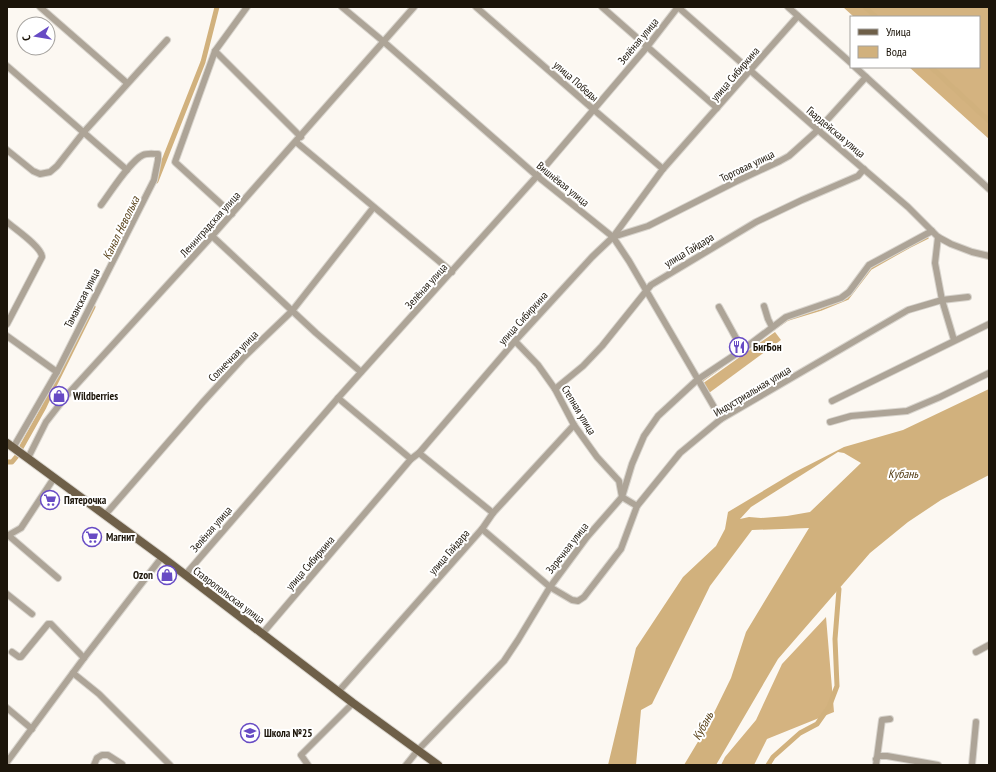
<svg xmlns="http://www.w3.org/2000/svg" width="996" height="772" viewBox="0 0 996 772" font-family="'PT Sans Narrow',sans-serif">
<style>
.forest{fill:#d4b380}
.water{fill:#d1b17d;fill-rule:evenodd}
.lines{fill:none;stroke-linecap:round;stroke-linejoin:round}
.stream{stroke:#d1b17d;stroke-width:1.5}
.canal{stroke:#d1b17d;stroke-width:5}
.minor-casing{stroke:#d8d4cd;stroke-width:8}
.major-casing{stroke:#d8d4cd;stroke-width:10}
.minor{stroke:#ada497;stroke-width:6}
.major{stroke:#6e5f48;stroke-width:8}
.labels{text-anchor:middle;stroke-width:4;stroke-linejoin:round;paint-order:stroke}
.street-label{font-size:11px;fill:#1c150a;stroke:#fff}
.poi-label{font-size:11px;font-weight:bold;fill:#1c150a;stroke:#fff;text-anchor:start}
.water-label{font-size:12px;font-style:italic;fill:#553e15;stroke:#fff}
</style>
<rect width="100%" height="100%" fill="#fcf8f2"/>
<g class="forest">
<path d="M843 7H989V139L909 67H979V17H854Z"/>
<path d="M775 332 781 340 709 393 702 384Z"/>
<path d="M826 617 834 712 767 739 754 765H721L725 757 756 720 782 664Z"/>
</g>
<path class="water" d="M989 389V475L941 500 908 522 870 553 778 659 716 765H684L708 725 731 678 746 632 809 528 752 530 710 586 652 704 641 710 636 765H608L636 648 683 577 716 546 725 529 728 512 793 473 844 447 903 430ZM838 452 844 453 861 463 810 512 787 516 761 518 749 517 740 519 751 507Z"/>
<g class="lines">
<g class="stream">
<path d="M772 331 788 320 821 310 848 299 871 269 910 247 928 238"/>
<path d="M701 382 722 367"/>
</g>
<g class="canal">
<path d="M865 7 876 17"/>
<path d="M931 67 989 121"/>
<path d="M156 181 203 62 217 7"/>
<path d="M21 448 44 407 50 394 93 307"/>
<path d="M7 462H12L17 456"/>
<path d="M768 765 773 757 800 733 817 724 829 707 837 686 835 639 839 589"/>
</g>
<defs>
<g id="minor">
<path d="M40 7 127 83"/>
<path d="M342 7 384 42 537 176 613 237 629 261 721 419"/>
<path d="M476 7 593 109 663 169"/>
<path d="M602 7 717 108"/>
<path d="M788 7 851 63"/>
<path d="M215 51 301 137"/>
<path d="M7 66 127 170"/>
<path d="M855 67 989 189"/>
<path d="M296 142 452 272"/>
<path d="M7 150 33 171 40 174 50 172 57 166 83 133 167 40"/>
<path d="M232 214 175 162 215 51 247 7"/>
<path d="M7 222C15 229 42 247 42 257L7 324"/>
<path d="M212 236 316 333 361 372"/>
<path d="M613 237 648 226 737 181 780 161 789 156 818 130 866 77"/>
<path d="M938 237 935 263 942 300 954 340"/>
<path d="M764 306 768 319 772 327"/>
<path d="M719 307 742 349"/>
<path d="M7 336 57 372"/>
<path d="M515 341 538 365 555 389 574 425 597 457 619 481 622 497 637 506"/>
<path d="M555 389 583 366 602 346 651 285 756 222 802 200 858 176 864 169"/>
<path d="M338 398 411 459"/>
<path d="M832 401 989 324"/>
<path d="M830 422 851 416 907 411 940 397 989 373"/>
<path d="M13 448 57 372 154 180 158 160V154C153 154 147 153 143 155 130 161 110 193 101 205"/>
<path d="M419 453 493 513"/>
<path d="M28 458 46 422 67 395 212 236 414 7"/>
<path d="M105 515 203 402 244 357 292 311 373 208"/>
<path d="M482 529 550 587 572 600 578 601 584 597 621 549 637 506 680 453 721 419 908 310 942 300 968 297"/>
<path d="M8 535 58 578"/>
<path d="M7 536 21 528 54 478"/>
<path d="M185 575 338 398 537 176 647 47 678 7 818 130 908 207 938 237 951 244 972 252 989 256"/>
<path d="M7 594 32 614"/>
<path d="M262 634 411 459 419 453 515 341 592 257 613 237 663 169 798 16"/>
<path d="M12 652 19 657H21L48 624H51L84 658"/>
<path d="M976 652 989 645"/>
<path d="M73 673 99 694 170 765"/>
<path d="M338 692 482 529 493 513 574 425"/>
<path d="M7 708 32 729"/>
<path d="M876 759 879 756H887L938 765"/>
<path d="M7 762 84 658 162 557"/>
<path d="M94 765 97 758 102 755H108L122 764"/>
<path d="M308 765 301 755 353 703"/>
<path d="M406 765 418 750 504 661 518 640 550 587 587 537 622 497 632 464 644 436 658 416 697 380 745 348 786 317 841 298 849 292 869 265 932 231"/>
<path d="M876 765 882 720 890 719"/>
<path d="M972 765 976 722"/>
</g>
<path id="major" d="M7 443 162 557 353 703 438 765"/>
</defs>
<use href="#minor" class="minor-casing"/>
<use href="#major" class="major-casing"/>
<use href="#minor" class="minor"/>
<use href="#major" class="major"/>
</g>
<defs>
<symbol id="restaurant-ring" viewBox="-11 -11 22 22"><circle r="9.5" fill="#fff" stroke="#674bc4" stroke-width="1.5"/><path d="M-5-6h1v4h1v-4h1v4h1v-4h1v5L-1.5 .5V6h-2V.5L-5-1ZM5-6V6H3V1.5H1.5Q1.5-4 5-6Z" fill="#674bc4"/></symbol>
<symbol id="shop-ring" viewBox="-11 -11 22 22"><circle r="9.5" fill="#fff" stroke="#674bc4" stroke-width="1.5"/><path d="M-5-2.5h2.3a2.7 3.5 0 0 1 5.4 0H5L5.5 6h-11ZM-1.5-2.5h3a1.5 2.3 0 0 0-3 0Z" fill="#674bc4"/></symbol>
<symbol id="supermarket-ring" viewBox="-11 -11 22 22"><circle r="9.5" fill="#fff" stroke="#674bc4" stroke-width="1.5"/><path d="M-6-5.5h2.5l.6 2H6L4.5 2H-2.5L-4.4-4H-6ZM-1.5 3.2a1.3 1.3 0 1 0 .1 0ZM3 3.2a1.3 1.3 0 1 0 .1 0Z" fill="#674bc4"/></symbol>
<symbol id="school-ring" viewBox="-11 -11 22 22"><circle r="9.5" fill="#fff" stroke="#674bc4" stroke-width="1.5"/><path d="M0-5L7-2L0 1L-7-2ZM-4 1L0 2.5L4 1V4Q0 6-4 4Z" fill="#674bc4"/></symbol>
</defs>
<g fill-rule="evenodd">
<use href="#restaurant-ring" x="728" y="336" width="22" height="22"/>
<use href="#shop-ring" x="48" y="385" width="22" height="22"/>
<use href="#supermarket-ring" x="39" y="489" width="22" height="22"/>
<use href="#supermarket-ring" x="81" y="526" width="22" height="22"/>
<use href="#shop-ring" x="156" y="564" width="22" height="22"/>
<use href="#school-ring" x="239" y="722" width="22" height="22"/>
</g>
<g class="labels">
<g class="street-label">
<text transform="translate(638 41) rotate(-50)" y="4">Зелёная улица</text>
<text transform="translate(735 74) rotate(-49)" y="4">улица Сибиркина</text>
<text transform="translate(576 81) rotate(41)" y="4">улица Победы</text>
<text transform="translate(836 132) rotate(40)" y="4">Гвардейская улица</text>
<text transform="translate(747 166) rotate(-26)" y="4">Торговая улица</text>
<text transform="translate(563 184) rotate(39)" y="4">Вишнёвая улица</text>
<text transform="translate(210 224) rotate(-48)" y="4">Ленинградская улица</text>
<text transform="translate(689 250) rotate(-31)" y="4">улица Гайдара</text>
<text transform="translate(426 286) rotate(-48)" y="4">Зелёная улица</text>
<text transform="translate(82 298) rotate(-63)" y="4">Таманская улица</text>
<text transform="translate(523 318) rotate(-48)" y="4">улица Сибиркина</text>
<text transform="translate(233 356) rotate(-46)" y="4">Солнечная улица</text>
<text transform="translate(752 391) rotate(-31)" y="4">Индустриальная улица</text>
<text transform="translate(579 410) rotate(59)" y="4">Степная улица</text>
<text transform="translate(211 529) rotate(-49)" y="4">Зелёная улица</text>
<text transform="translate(567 548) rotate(-52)" y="4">Заречная улица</text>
<text transform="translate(449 552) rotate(-49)" y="4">улица Гайдара</text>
<text transform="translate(310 563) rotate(-49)" y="4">улица Сибиркина</text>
<text transform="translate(229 595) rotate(37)" y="4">Ставропольская улица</text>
</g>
<g class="poi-label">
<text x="753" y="351">БигБон</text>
<text x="73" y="400">Wildberries</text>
<text x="64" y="504">Пятерочка</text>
<text x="106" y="541">Магнит</text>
<text x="153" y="579" text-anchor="end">Ozon</text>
<text x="264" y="737">Школа №25</text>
</g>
<g class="water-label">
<text transform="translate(121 228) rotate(-64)" y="4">Канал Неволька</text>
<text x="903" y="478">Кубань</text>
<text transform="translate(703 726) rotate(-61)" y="4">Кубань</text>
</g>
</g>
<rect width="996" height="772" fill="none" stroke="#1c150a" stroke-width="16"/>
<rect x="850" y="16" width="130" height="52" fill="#ffffff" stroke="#a4a19d"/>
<rect x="858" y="29" width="20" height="6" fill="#6e5f48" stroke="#a4a19d"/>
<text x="886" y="36" font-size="12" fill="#1c150a">Улица</text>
<rect x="858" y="46" width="20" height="12" fill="#d1b17d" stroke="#a4a19d"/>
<text x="886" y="56" font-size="12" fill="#1c150a">Вода</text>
<g transform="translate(36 36) rotate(258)"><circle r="19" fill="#ffffff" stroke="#a4a19d"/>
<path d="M0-3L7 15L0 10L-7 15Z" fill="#674bc4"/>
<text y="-6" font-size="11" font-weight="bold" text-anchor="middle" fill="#1c150a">С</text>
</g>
</svg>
